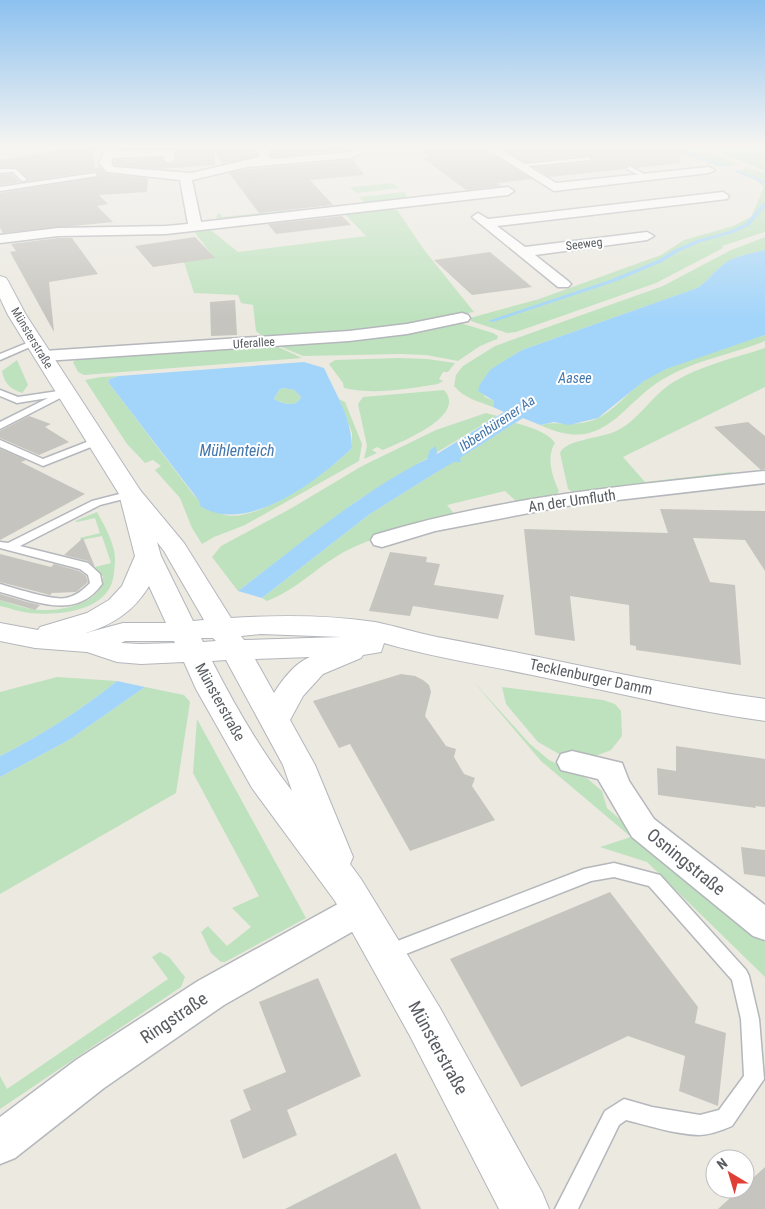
<svg xmlns="http://www.w3.org/2000/svg" width="765" height="1209" viewBox="0 0 765 1209" font-family="'Roboto Condensed',sans-serif">
<style>
.green{fill:#bee2be}
.water{fill:#a3d5fa;fill-rule:evenodd}
.lines{fill:none;stroke-linecap:round;stroke-linejoin:round}
.stream{fill:#a3d5fa;fill-rule:evenodd}
.building{fill:#c6c4be}
.service-casing{stroke:#b4b7bb;stroke-width:3}
.minor-casing{stroke:#b4b7bb;stroke-width:3}
.secondary-casing{stroke:#b3b6bb;stroke-width:2}
.service{fill:#fff;fill-rule:evenodd}
.minor{fill:#fff;fill-rule:evenodd}
.secondary{fill:#fff;fill-rule:evenodd}
.labels{text-anchor:middle;stroke-width:4;stroke-linejoin:round;paint-order:stroke}
.far-street-label{font-size:12px;fill:#595d61;stroke:#fff}
.far-water-label{font-size:14px;font-style:italic;fill:#4276aa;stroke:#fff}
.street-label{font-size:15px;fill:#595d61;stroke:#fff}
.water-label{font-size:16px;font-style:italic;fill:#4276aa;stroke:#fff}
.near-street-label{font-size:18px;fill:#595d61;stroke:#fff}
</style>
<rect width="100%" height="100%" fill="#ece9e1"/>
<g class="green">
<path d="M699 147 739 165 719 167 664 148Z"/>
<path d="M765 147V171L706 147Z"/>
<path d="M746 168 765 173V232L722 246 723 248 656 283 516 332 507 333 471 321 470 318 539 299 661 255 684 240 733 226 751 217 764 187 755 179 737 172Z"/>
<path d="M393 183 399 188 356 193 350 187Z"/>
<path d="M404 192 407 196 404 199 365 203 359 197Z"/>
<path d="M332 206 334 207 332 208 219 221 216 216 220 213 222 217Z"/>
<path d="M375 209 397 210 425 251 474 312 358 331 274 337 262 336 256 331 253 305 241 303 238 295 194 293 184 262 214 258 193 230 208 228 238 252 366 236 344 213Z"/>
<path d="M765 237V250C752 253 735 256 724 264 714 271 708 281 697 288L522 350 492 369 480 384 485 397 494 401 493 407C478 401 465 399 454 386L456 375 463 366 495 346 663 286 731 250Z"/>
<path d="M457 322 493 333 498 336 497 339 480 346 458 361 426 355 401 354 303 356 279 346C340 341 398 337 457 322Z"/>
<path d="M765 335V341C733 354 695 360 665 378 619 404 606 456 540 425 560 420 575 428 596 419 613 412 629 391 644 381 676 359 728 347 765 335Z"/>
<path d="M274 345 302 358 84 375 78 372 73 362 79 358Z"/>
<path d="M765 348V387L623 457 645 482 732 472 734 474 732 475 574 493 568 489 560 453C565 440 600 438 614 432 638 422 651 396 672 383 699 366 735 358 765 348Z"/>
<path d="M399 358 427 359 455 363 448 372H443L439 379 443 381 438 384C407 389 375 395 344 388L343 383 329 364 335 360Z"/>
<path d="M17 360 28 385 22 393C9 388 5 384 2 371Z"/>
<path d="M119 376 110 379 108 382 193 494C201 503 214 512 225 515 259 523 329 471 352 448V433L339 399 345 402 362 444 359 461 245 525 214 537 202 544 192 528 180 498 155 470 161 466 153 460 145 463 127 444 85 380 101 377Z"/>
<path d="M283 388 294 390 301 397C296 408 283 404 274 399L279 390Z"/>
<path d="M444 390C468 416 401 442 383 450L377 447 372 450 377 453 364 459 367 446 358 404 363 397Z"/>
<path d="M486 413 497 416 358 500 238 591 212 557 221 546 290 509 362 466 436 430Z"/>
<path d="M515 423C527 426 548 432 555 443 546 456 552 477 559 491L556 495 518 503 505 491 447 505 456 516C417 526 378 534 342 553 316 568 296 590 267 601L262 598 370 514Z"/>
<path d="M97 512C103 523 110 535 113 547 116 555 115 564 114 573 111 611 60 616 30 613 20 612 10 608 0 606V600C13 604 28 610 42 610 59 611 92 605 101 587 103 584 103 579 103 576L98 573 95 567 111 563 102 536 81 540 80 538 100 533 95 518 77 522 75 521Z"/>
<path d="M57 677 117 681C81 710 42 735 0 756V692Z"/>
<path d="M473 681 530 744 549 760 588 779 602 791 607 808 647 843 657 855 765 942V977L647 862 600 847 631 837 541 761Z"/>
<path d="M145 687 184 695 190 702 176 793 0 894V777L69 740Z"/>
<path d="M502 687 603 700 615 704 621 711 622 736 611 750 593 757 566 758 538 742 506 704Z"/>
<path d="M197 719 306 918 225 962H221L211 953 201 932 208 926 227 946 251 927 232 908 259 896 193 773Z"/>
<path d="M160 952 169 957 185 977 181 987 0 1109V1076L7 1089 168 979 152 957Z"/>
</g>
<g class="water">
<path d="M765 250V335L666 369 644 381 598 418 569 425 554 422 540 425 523 418 460 458 461 462H454L437 472 370 514 262 598 238 591C299 545 359 493 427 459L430 450 436 446 437 454 504 412 493 407 494 401 478 391 480 384 491 369 522 350 697 288C708 281 714 271 724 264 734 256 752 253 765 250Z"/>
<path d="M304 362 324 368C336 394 352 419 352 448 319 480 246 536 200 506V502L108 382 110 379 119 376ZM283 388 294 390 301 397C296 408 283 404 274 399L279 390Z"/>
<path d="M117 681 145 687 69 740 0 777V756C42 735 81 710 117 681Z"/>
</g>
<g class="lines">
<g class="stream">
<path d="M674 147 725 165 726 166 723 167 667 147Z"/>
<path d="M736 170 765 181V184L736 172Z"/>
<path d="M763 203H765V207L749 226 733 233 701 242 678 252 662 262 614 282 493 322 488 321 610 280 658 260 674 250 697 240 729 231 745 224Z"/>
</g>
</g>
<g class="building">
<path d="M72 148H92L95 169 99 166 107 174 148 178 147 192 99 195 108 204 97 206 113 222 3 233 0 228V193L99 176 95 171 29 181 17 168 0 167V160Z"/>
<path d="M120 148H254L257 156 223 164 215 152V165L159 169 115 165 113 163 114 160 162 158 165 163 170 164 177 160 175 149Z"/>
<path d="M269 148H345L347 150 271 157Z"/>
<path d="M417 148H482L532 179 497 183 501 186 466 190 423 158 430 157Z"/>
<path d="M501 148H679L680 163 637 168 629 164 625 169 550 177 534 167 591 162 593 159 589 155 525 162Z"/>
<path d="M353 160 364 175 310 180 333 205 259 213 229 173 247 169Z"/>
<path d="M12 174 20 182 0 185V175Z"/>
<path d="M342 216 351 225 276 234 268 224Z"/>
<path d="M195 237 215 258 153 267 135 246Z"/>
<path d="M58 238H72L98 274 49 282 54 332 10 252 16 251 11 244Z"/>
<path d="M490 252 532 287 472 295 434 260Z"/>
<path d="M235 300 237 335 211 336 210 302Z"/>
<path d="M29 416 51 424 45 427 69 442 39 455 0 438V431Z"/>
<path d="M748 422 765 436V469L761 470 714 427Z"/>
<path d="M0 449 26 460 21 462 85 494 0 540Z"/>
<path d="M660 509 765 511V571L745 540 693 538 710 582 735 585 741 665 636 650V646L630 645 629 605 570 596 575 641 535 635 524 529 668 533Z"/>
<path d="M83 538 95 567 88 561 64 555Z"/>
<path d="M390 552 427 557 426 562 440 564 434 585 504 595 498 619 413 606 410 616 369 611Z"/>
<path d="M0 554 51 567 54 564 79 571 86 576 88 582 76 592 52 593 50 595 0 582Z"/>
<path d="M0 594 27 602 40 605 35 610 0 600Z"/>
<path d="M401 674 415 676 423 680 429 685 431 692 425 716 446 746 456 749 454 757 464 774 475 778 472 786 495 820 410 851 350 744 339 748 313 701Z"/>
<path d="M676 746 765 759V807L755 806 756 808 658 795 657 768 676 771Z"/>
<path d="M741 847 765 850V877L744 874Z"/>
<path d="M610 892 698 1007 695 1023 726 1033 718 1106 679 1091 685 1056 628 1036 521 1087 450 959Z"/>
<path d="M318 978 361 1076 287 1110 297 1135 243 1159 230 1120 251 1110 243 1090 286 1072 259 1002Z"/>
<path d="M396 1153 421 1209H285Z"/>
<path d="M765 1167V1209H718L740 1189H745V1185Z"/>
</g>
<g class="lines">
<defs>
<g id="service">
<path d="M589 157 591 160 519 167 516 165Z"/>
<path d="M629 166 648 176 649 177 644 178 627 169Z"/>
<path d="M0 169H16L27 180 22 181 13 172 0 173Z"/>
<path d="M95 173 97 176 0 191V187Z"/>
<path d="M32 341 39 343 0 360V354Z"/>
<path d="M0 390 18 397 65 390 70 393 0 429V422L48 398 17 403 0 396Z"/>
<path d="M97 438 101 439V443L43 466 0 447V440L43 459Z"/>
<path d="M131 491 136 494 135 496 100 505 20 546 88 563 100 574 102 584C76 621 35 601 0 592V584C14 588 54 601 66 598 76 596 83 590 90 583L88 575 80 569 0 548V542L8 543 92 501Z"/>
<path d="M614 863 660 875 746 970 749 976 759 1019 764 1079 732 1126C723 1130 709 1135 699 1135 675 1134 649 1126 626 1120L619 1125 578 1209H555L605 1111 624 1099 652 1107 700 1115 719 1110 744 1076 741 1019 732 980 649 886 614 877 591 881 388 961 382 959 379 953 382 947 584 869Z"/>
</g>
<g id="minor">
<path d="M107 147H118L116 151 174 150 175 159 169 162 165 161 164 156 113 158 111 163 114 167 191 173 259 157 256 147H267L270 159 350 152 358 147 369 149 352 158 247 167 192 180 201 222 508 187 514 191 508 195 166 234 58 236 0 243V235L58 228 166 226 188 224 180 180 107 172 99 163Z"/>
<path d="M484 147H497L556 183 709 167 715 170 709 173 554 191Z"/>
<path d="M723 192 729 196 727 199 497 226 525 247 647 232 654 236 647 240 535 255 568 281 571 284 568 287H558L472 217 478 213 488 219Z"/>
<path d="M462 313 468 315 470 318 468 321 407 334 349 341 44 361 38 360 35 356 38 352 44 351 349 331 407 324Z"/>
<path d="M765 471V483L566 506 435 531 382 547 374 545 371 540 374 535C502 496 633 485 765 471Z"/>
<path d="M572 751 622 763 629 781 654 819 765 905V940L753 936 632 837 598 779 561 770 557 762 561 754Z"/>
<path d="M359 895 371 899 376 910 371 921 224 1005 104 1088 15 1158 0 1164V1117L76 1060 198 981 347 899Z"/>
</g>
<path id="secondary" d="M0 276 6 278 8 281 26 315 140 490 184 543 231 618C279 615 327 615 375 622 396 626 416 633 437 637 547 657 655 684 765 699V721C688 710 613 692 537 676 486 665 435 658 384 643L381 652 363 655 361 658 323 674 303 696 290 720 315 765 353 857 350 864 361 879 440 1008 542 1192 549 1209H499L410 1036 335 901 252 788 196 689 184 662 141 664 117 662 87 652 35 648 0 641V623L38 630 40 627 87 613 109 600 122 586 135 556 119 494 8 315 0 298ZM157 542 164 551 204 620 193 621 161 556ZM149 586 166 623H123L86 633C114 624 134 611 149 586ZM261 634 341 637 244 640 241 636ZM201 638H213L216 641 203 642ZM125 641H174L175 643 141 644 121 643ZM310 657C295 663 282 680 274 693L255 659ZM226 660 283 765 292 791C261 751 235 706 212 661Z"/>
</defs>
<use href="#service" class="service-casing"/>
<use href="#minor" class="minor-casing"/>
<use href="#secondary" class="secondary-casing"/>
<use href="#service" class="service"/>
<use href="#minor" class="minor"/>
<use href="#secondary" class="secondary"/>
</g>
<linearGradient id="sky" x2="0" y2="1"><stop stop-color="#8cc1ef"/><stop offset="0.46" stop-color="#f6f5f2"/><stop offset="1" stop-color="#f6f5f2" stop-opacity="0"/></linearGradient>
<rect width="765" height="317" fill="url(#sky)"/>
<g class="labels">
<g class="far-street-label">
<text transform="translate(584 244) rotate(-7)" y="4">Seeweg</text>
<text transform="translate(32 338) rotate(59)" y="4">Münsterstraße</text>
<text transform="translate(254 343) rotate(-4)" y="4">Uferallee</text>
</g>
<g class="far-water-label">
<text x="575" y="383">Aasee</text>
<text transform="translate(497 423) rotate(-34)" y="5">Ibbenbürener Aa</text>
</g>
<g class="street-label">
<text transform="translate(572 501) rotate(-8)" y="5">An der Umfluth</text>
<text transform="translate(591 677) rotate(12)" y="5">Tecklenburger Damm</text>
<text transform="translate(220 702) rotate(61)" y="5">Münsterstraße</text>
</g>
<g class="water-label">
<text x="237" y="456">Mühlenteich</text>
</g>
<g class="near-street-label">
<text transform="translate(686 862) rotate(39)" y="6">Osningstraße</text>
<text transform="translate(174 1018) rotate(-34)" y="6">Ringstraße</text>
<text transform="translate(438 1048) rotate(61)" y="6">Münsterstraße</text>
</g>
</g>
<g transform="translate(730 1174) rotate(322)"><circle r="24" fill="#ffffff" stroke="#bdbec0"/>
<path d="M0-4L9 19L0 12L-9 19Z" fill="#df3f34"/>
<text y="-8" font-size="14" font-weight="bold" text-anchor="middle" fill="#595d61">N</text>
</g>
</svg>
